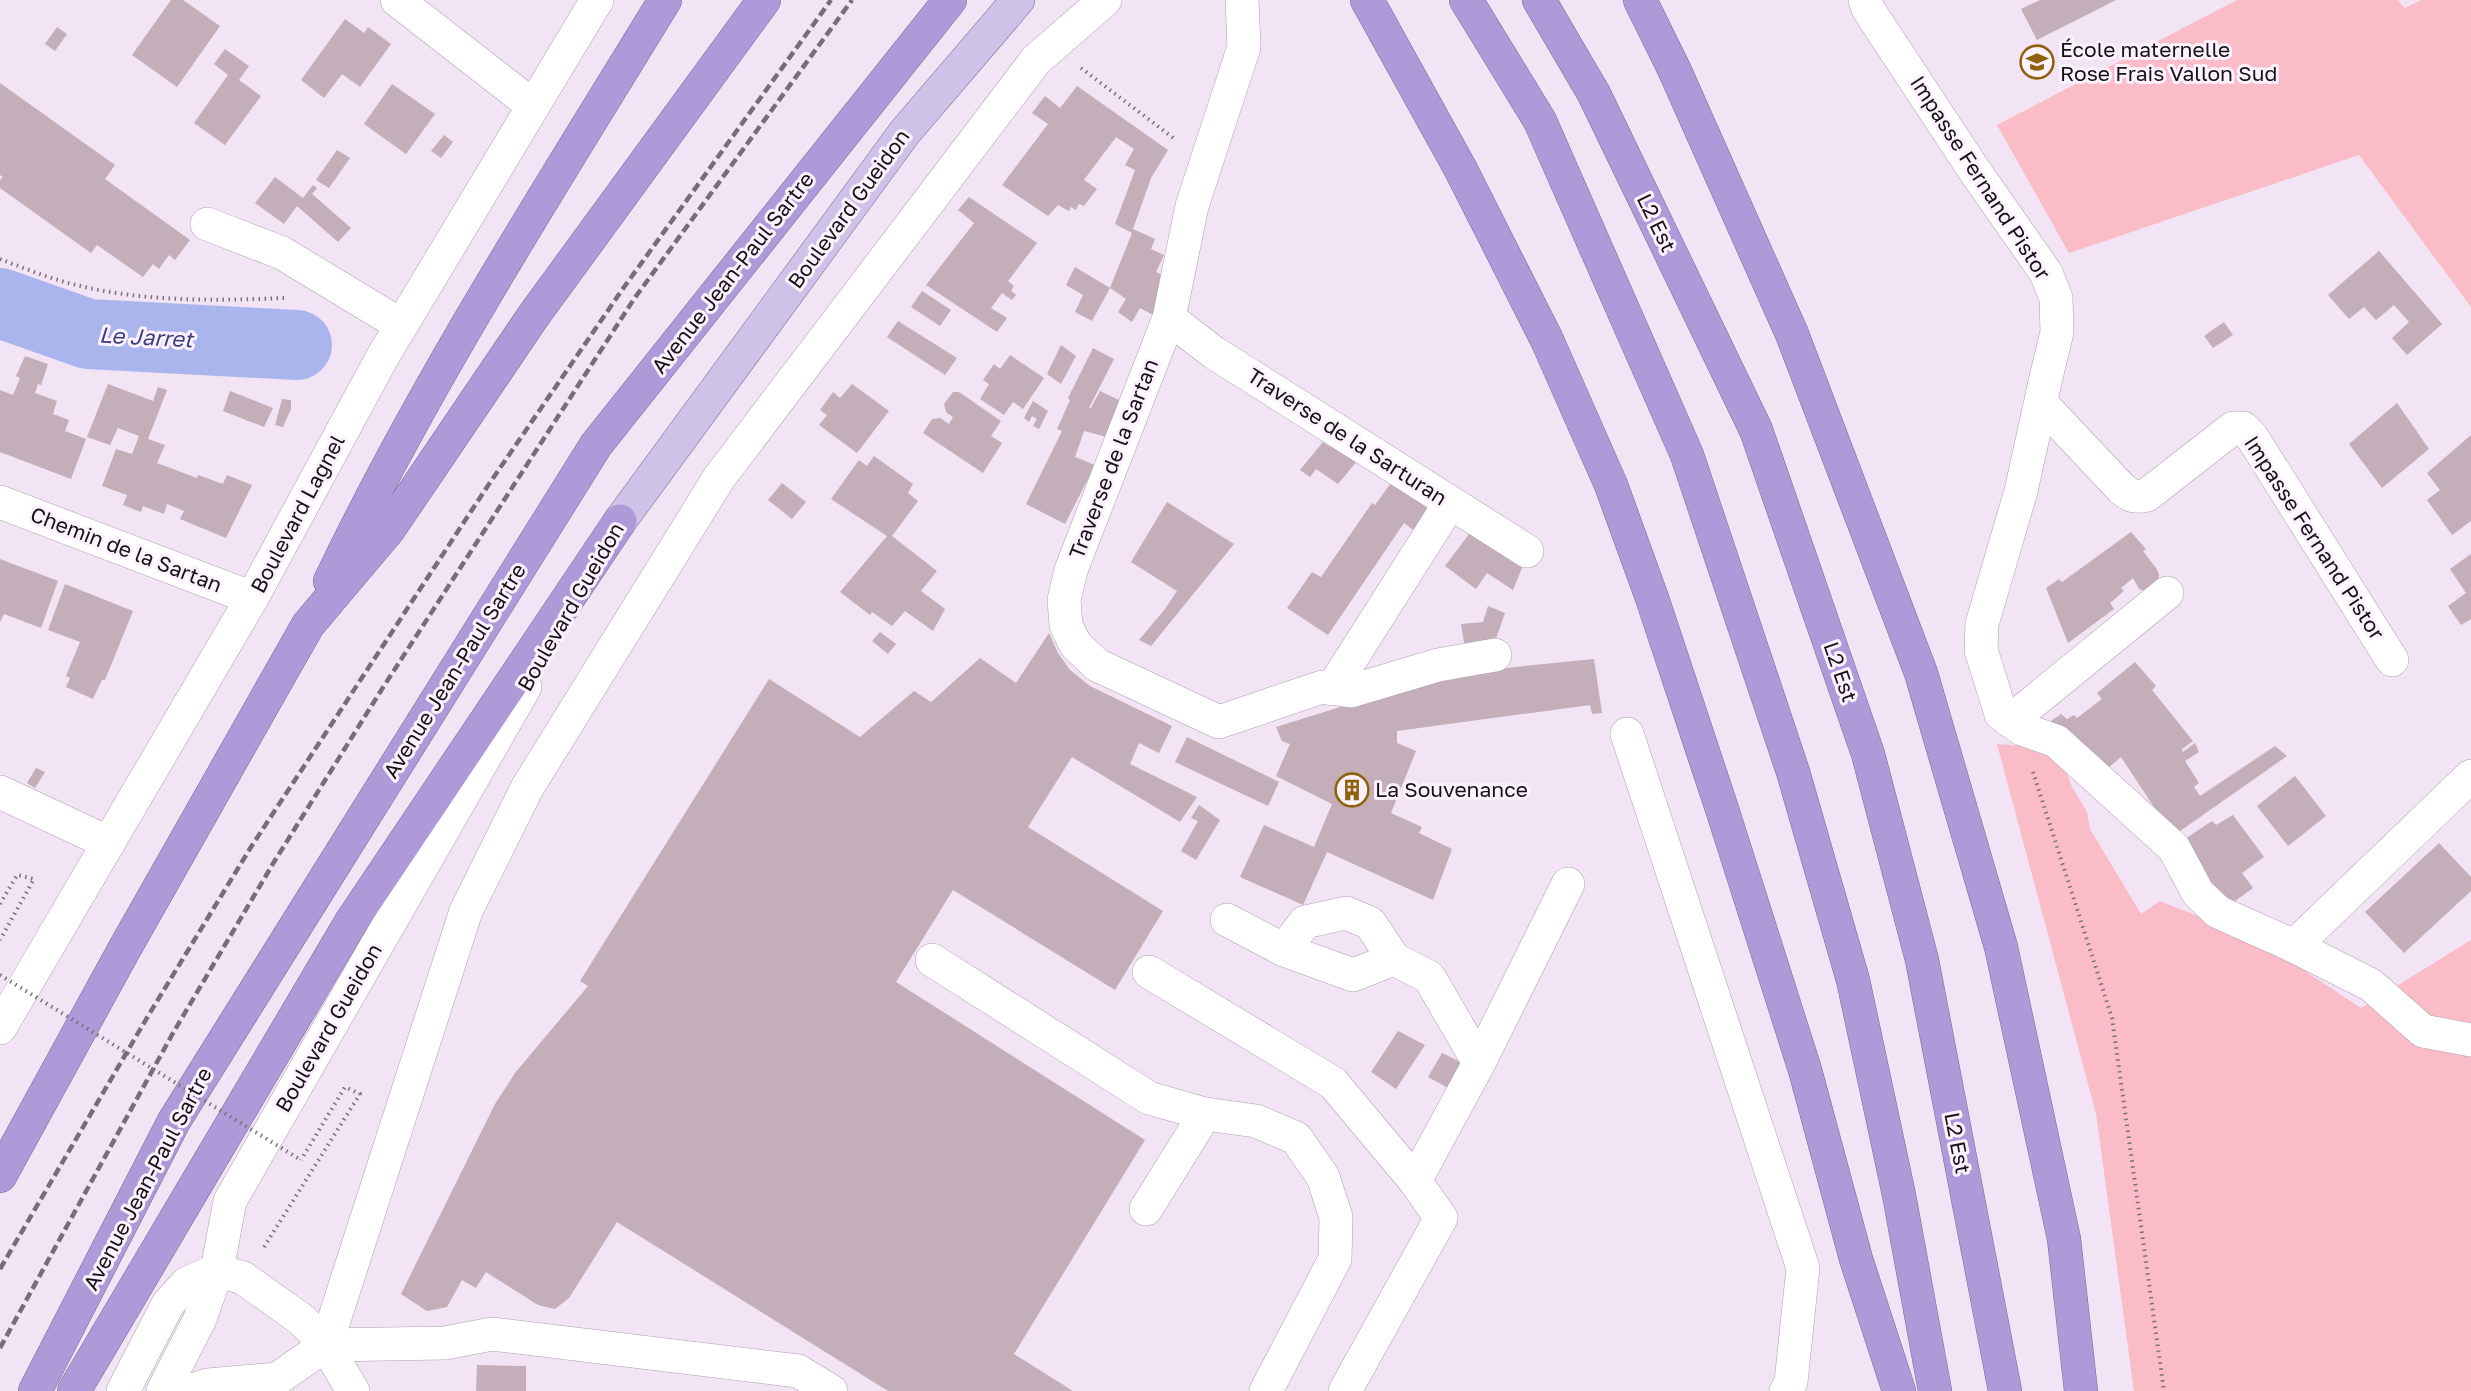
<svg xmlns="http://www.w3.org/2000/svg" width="2471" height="1391" viewBox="0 0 2471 1391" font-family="'Golos Text',sans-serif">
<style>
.green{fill:#fabcc7}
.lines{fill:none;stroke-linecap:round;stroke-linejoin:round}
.river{stroke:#abb5ed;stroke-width:70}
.building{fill:#c3aeb9}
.minor-casing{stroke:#ae9fb0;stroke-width:34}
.major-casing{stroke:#796a95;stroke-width:34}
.highway-casing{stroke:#796a95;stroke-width:34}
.path{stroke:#7a717c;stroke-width:4;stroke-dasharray:1.5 4.5;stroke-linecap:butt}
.minor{stroke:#fff;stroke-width:33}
.major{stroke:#cec2e8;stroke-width:33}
.highway{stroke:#ae9ad8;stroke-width:33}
.rail{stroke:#776d79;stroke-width:4.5;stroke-dasharray:9 4.5;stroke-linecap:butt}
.path-bridge{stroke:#7a717c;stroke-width:4;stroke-dasharray:1.5 4.5;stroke-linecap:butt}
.labels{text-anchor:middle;stroke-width:6;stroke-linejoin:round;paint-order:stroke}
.poi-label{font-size:21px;fill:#171218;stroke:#fcf2fd;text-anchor:start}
.street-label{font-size:21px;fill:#171218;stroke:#fcf2fd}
.water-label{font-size:22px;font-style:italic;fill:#383e80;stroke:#fcf2fd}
</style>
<rect width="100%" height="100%" fill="#f2e3f5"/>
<g class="green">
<path d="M2237 0H2397L2405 8 2421 0H2471V307L2359 155 2069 253 1997 125Z"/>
<path d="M1997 744 2035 747 2062 758 2072 787 2087 812 2090 829 2141 914 2160 901 2258 940 2361 1008 2471 940V1391H2134L2096 1114Z"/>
</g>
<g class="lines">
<path class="river" d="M0 303 88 334 297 345"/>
</g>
<g class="building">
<path d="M171 0H183L220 26 177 87 132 55Z"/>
<path d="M2040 0H2116L2037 40 2021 9Z"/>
<path d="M345 19 364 33 368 27 391 44 360 87 342 74 324 98 301 80Z"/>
<path d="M57 27 67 34 55 51 45 44Z"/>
<path d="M225 49 249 66 239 80 261 96 225 145 194 123 228 75 214 64Z"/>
<path d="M0 83 115 165 105 179 190 240 175 260 169 255 159 269 153 264 143 277 97 245 91 253 0 188V180L3 177 0 175Z"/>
<path d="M392 84 435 114 406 154 364 124Z"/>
<path d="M1077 86 1168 150 1151 178 1133 229 1155 239 1151 249 1164 255 1156 272 1165 276 1155 316 1140 308 1132 322 1118 312 1126 299 1110 288 1132 233 1115 224 1135 170 1125 165 1134 149 1116 137 1084 180 1097 189 1084 206 1079 204 1076 210 1071 207 1069 211 1058 205 1048 216 1002 185 1048 124 1032 113 1045 96 1060 108Z"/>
<path d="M444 135 453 142 441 158 431 151Z"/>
<path d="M337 150 350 158 329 188 316 180Z"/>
<path d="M275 177 303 198 313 185 317 188 312 194 351 228 338 242 297 206 284 224 255 203Z"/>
<path d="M969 197 1037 243 1008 281 1014 286 1011 291 1016 295 1012 300 1002 293 991 308 1007 318 997 332 926 285 974 223 958 210Z"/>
<path d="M2379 251 2442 324 2407 355 2392 338 2409 322 2394 305 2376 320 2364 307 2349 319 2328 295Z"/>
<path d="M1075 267 1110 288 1092 321 1075 312 1083 295 1066 285Z"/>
<path d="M922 291 951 310 940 326 911 307Z"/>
<path d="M898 321 957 358 945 375 887 337Z"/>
<path d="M2224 322 2233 335 2213 348 2204 336Z"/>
<path d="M1061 345 1076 356 1061 384 1047 374Z"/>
<path d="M1093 348 1114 359 1089 408H1091L1100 391 1125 403 1111 438 1084 431 1075 457 1095 465 1065 524 1026 504 1062 431 1057 429 1070 400 1068 398Z"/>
<path d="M1010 355 1044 378 1023 409 1013 402 1004 415 980 399 989 384 983 380 994 364 1000 369Z"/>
<path d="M25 356 48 364 41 385 38 384 35 393 57 401 53 414 69 420 65 431 86 439 71 479 0 452V390L13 395 20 378 16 376Z"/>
<path d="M108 384 153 401 158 387 167 390 148 439 165 445 157 463 197 478 198 475 223 484 227 475 252 485 226 538 180 519 184 511 167 504 164 514 143 506 141 512 123 505 127 495 102 486 116 449 132 454 139 436 118 428 110 445 87 437Z"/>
<path d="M852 384 889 411 857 453 819 425 827 415 820 410 833 392 840 398Z"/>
<path d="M230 391 273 408 264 427 223 411Z"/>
<path d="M953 392H959L1001 421 991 436 1002 443 983 473 923 433 932 419 940 418 949 424 953 417 946 412 944 404Z"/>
<path d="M282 399 291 400V409L283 427 275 425Z"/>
<path d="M1033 401 1048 411 1039 429 1033 426 1037 419 1032 416 1029 422 1024 418Z"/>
<path d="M2397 403 2429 449 2382 488 2349 444Z"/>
<path d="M2471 435V521L2452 535 2427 500 2440 490 2427 473Z"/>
<path d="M1331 441 1358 460 1338 484 1316 469 1310 477 1300 470 1323 442 1330 447Z"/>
<path d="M874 456 913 484 908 493 918 501 892 536 937 571 921 591 945 609 933 631 905 611 892 626 872 612 870 615 840 592 887 536 831 499 859 460 867 466Z"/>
<path d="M1396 476 1439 504 1420 535 1404 523 1328 635 1287 608 1312 572 1321 577 1372 503 1375 505Z"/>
<path d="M782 483 806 502 792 519 768 500Z"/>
<path d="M1167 502 1234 544 1151 646 1139 640 1165 609 1177 591 1131 562Z"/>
<path d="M1475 526 1526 558 1513 590 1487 573 1476 589 1445 566Z"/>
<path d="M2131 532 2146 549 2143 551 2156 568 2159 574V583L2146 591 2139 589 2133 578 2121 588 2124 591 2110 603 2114 609 2068 643 2046 588 2059 579 2062 582Z"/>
<path d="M2471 554V619L2461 625 2448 606 2466 593 2450 569Z"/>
<path d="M0 559 58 581 41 628 4 614 0 622Z"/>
<path d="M65 584 133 611 105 680H102L93 699 66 687 70 678 66 676 80 642 48 630Z"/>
<path d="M1488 606 1505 613 1494 644 1465 648 1461 624 1483 622Z"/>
<path d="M880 632 896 644 888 654 872 641Z"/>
<path d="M1049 633 1058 653 1070 670 1090 686 1172 726 1159 753 1139 743 1130 764 1197 797 1180 822 1072 757 1028 827 1163 911 1115 990 953 890 896 982 1145 1140 1014 1354 1073 1391H888L617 1222 569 1298 555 1309 538 1305 486 1272 476 1288 462 1280 447 1307 427 1311 401 1294 495 1104 515 1073 588 986 580 981 769 679 860 737 914 691 931 702 980 658 1016 683Z"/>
<path d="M1594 659 1602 713 1592 714 1590 705 1397 731V743L1416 751 1391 813 1422 827 1419 833 1452 849 1433 900 1327 852 1303 905 1240 877 1264 825 1314 847 1332 804 1276 776 1290 744 1282 741 1276 727 1446 674Z"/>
<path d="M2135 662 2156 686 2152 690 2193 741 2182 749 2183 752 2195 743 2199 752 2185 761 2199 783 2194 787 2200 796 2275 746 2287 756 2173 836 2121 757 2101 774 2051 721 2061 714 2067 719 2074 715 2077 718 2102 699 2097 693Z"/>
<path d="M1187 737 1279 782 1268 806 1175 762Z"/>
<path d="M36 768 45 772 35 788 27 783Z"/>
<path d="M2295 776 2326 816 2288 846 2257 806Z"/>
<path d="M1199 805 1220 820 1196 860 1181 851 1198 821 1191 818Z"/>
<path d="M2233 815 2264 857 2242 873 2253 888 2231 904H2222L2179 843 2212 821 2216 825Z"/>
<path d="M2439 843 2471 877V891L2404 953 2365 912Z"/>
<path d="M1398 1031 1425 1045 1396 1089 1371 1072Z"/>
<path d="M1442 1053 1465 1064 1450 1089 1428 1077Z"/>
<path d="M477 1365 526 1366V1391H476Z"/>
</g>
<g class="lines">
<defs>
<g id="minor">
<path d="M397 0 532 105"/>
<path d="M1242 0 1244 47 1192 206 1169 318 1071 570 1064 600 1066 625 1075 644 1097 665 1219 722 1322 687 1351 691 1438 665 1495 655"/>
<path d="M1865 0 1868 9 1972 167 2046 273 2056 298 2057 332 2045 382 2021 491 1982 624 1981 650 2001 714 2022 729 2056 741 2174 848 2198 893 2218 912 2294 946 2371 985 2423 1031 2471 1040"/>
<path d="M207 224 282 253 401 325"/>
<path d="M1169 318 1213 352 1527 551"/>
<path d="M2041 403 2122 489C2130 496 2136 498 2147 495L2233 428H2243L2252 437 2392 660"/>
<path d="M0 502 252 598"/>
<path d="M1332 689 1450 503"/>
<path d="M2010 721 2167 593"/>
<path d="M1627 734 1803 1268 1791 1382 1786 1391"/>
<path d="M0 792 109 843"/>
<path d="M1227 920 1284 950 1305 922 1346 913 1370 923 1394 959 1429 977 1479 1063"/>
<path d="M2294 946 2471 776"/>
<path d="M1284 950 1353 975 1394 959"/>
<path d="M932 960 1149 1098 1205 1114 1256 1121 1296 1138 1323 1177 1336 1217 1335 1259 1266 1391"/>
<path d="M1149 972 1333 1083 1415 1181 1441 1218 1345 1391"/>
<path d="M0 1028 252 598 383 356 597 0"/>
<path d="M1415 1181 1479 1063 1568 884"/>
<path d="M1146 1209 1205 1114"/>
<path d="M326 1345 445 1343 492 1334 798 1371 831 1391"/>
<path d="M123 1391 168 1304 187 1283 217 1270 243 1278 302 1320 326 1345 353 1391"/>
<path d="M163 1391 200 1319 217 1270 230 1201 525 687"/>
<path d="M190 1391 208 1385 277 1379 326 1345 466 911 527 788 719 478 1036 60 1105 0"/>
</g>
<path id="major" d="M620 521 905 132 1018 0"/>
<g id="highway">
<path d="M1367 0 1460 168 1547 340 1611 485 1652 598 1722 809 1805 1070 1856 1259 1899 1391"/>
<path d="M1466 0 1540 121 1687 455 1793 772 1853 980 1899 1195 1935 1391"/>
<path d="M1539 0 1594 94 1756 430 1868 754 1922 960 2005 1391"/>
<path d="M1640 0 1674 69 1792 334 1921 673 2001 947 2064 1239 2081 1391"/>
<path d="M330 581C427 379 549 190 665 0"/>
<path d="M0 1176 125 948 308 625 389 529 534 315 764 0"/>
<path d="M35 1391 174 1121 596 445 950 0"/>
<path d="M74 1391 351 922 620 521"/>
</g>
</defs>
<use href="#minor" class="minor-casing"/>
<use href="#major" class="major-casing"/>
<use href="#highway" class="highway-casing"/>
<g class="path">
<path d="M1081 68 1176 140"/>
<path d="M0 259C21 267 43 276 65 282 136 302 211 301 284 298"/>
<path d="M2033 772 2112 1018 2164 1391"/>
<path d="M0 904 17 875 34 879 0 940"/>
<path d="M264 1247 360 1094 345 1087 301 1160"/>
</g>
<use href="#minor" class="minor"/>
<use href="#major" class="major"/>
<use href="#highway" class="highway"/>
<g class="rail">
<path d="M0 1269 148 1016 251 847 487 487 622 290 831 0"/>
<path d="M0 1348 173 1033 274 862 382 689 634 299 852 0"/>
</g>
<path class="path-bridge" d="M0 975 301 1160"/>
</g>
<defs>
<symbol id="school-ring" viewBox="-11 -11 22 22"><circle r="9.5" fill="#fcf2fd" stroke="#91620e" stroke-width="1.5"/><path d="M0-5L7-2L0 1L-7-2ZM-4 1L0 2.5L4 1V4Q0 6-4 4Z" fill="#91620e"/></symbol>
<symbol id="building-ring" viewBox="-11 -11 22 22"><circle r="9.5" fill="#fcf2fd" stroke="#91620e" stroke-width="1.5"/><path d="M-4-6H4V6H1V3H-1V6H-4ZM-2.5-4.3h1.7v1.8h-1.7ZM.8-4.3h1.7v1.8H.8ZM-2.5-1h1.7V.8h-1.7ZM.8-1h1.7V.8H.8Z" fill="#91620e"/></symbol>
</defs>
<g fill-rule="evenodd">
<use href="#school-ring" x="2018" y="43" width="38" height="38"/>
<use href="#building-ring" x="1333" y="771" width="38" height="38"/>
</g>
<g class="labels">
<g class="poi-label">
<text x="2060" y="57">École maternelle<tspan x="2060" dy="24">Rose Frais Vallon Sud</tspan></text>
<text x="1375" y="797">La Souvenance</text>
</g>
<g class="street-label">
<text transform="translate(1980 178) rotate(57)" y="7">Impasse Fernand Pistor</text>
<text transform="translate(849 209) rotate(-54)" y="7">Boulevard Gueidon</text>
<text transform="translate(1656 223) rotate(64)" y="7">L2 Est</text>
<text transform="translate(733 273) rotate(-52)" y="7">Avenue Jean-Paul Sartre</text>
<text transform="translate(1347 437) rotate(33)" y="7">Traverse de la Sarturan</text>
<text transform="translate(1114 459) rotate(-69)" y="7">Traverse de la Sartan</text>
<text transform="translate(298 514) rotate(-62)" y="7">Boulevard Lagnel</text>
<text transform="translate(2314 538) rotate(57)" y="7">Impasse Fernand Pistor</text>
<text transform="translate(126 550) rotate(21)" y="7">Chemin de la Sartan</text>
<text transform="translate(571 607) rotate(-60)" y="7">Boulevard Gueidon</text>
<text transform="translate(455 671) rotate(-58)" y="7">Avenue Jean-Paul Sartre</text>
<text transform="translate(1840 672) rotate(71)" y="7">L2 Est</text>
<text transform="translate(329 1028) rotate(-60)" y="7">Boulevard Gueidon</text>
<text transform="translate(1957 1143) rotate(79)" y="7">L2 Est</text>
<text transform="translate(148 1179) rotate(-62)" y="7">Avenue Jean-Paul Sartre</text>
</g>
<g class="water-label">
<text transform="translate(146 337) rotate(3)" y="8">Le Jarret</text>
</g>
</g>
</svg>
